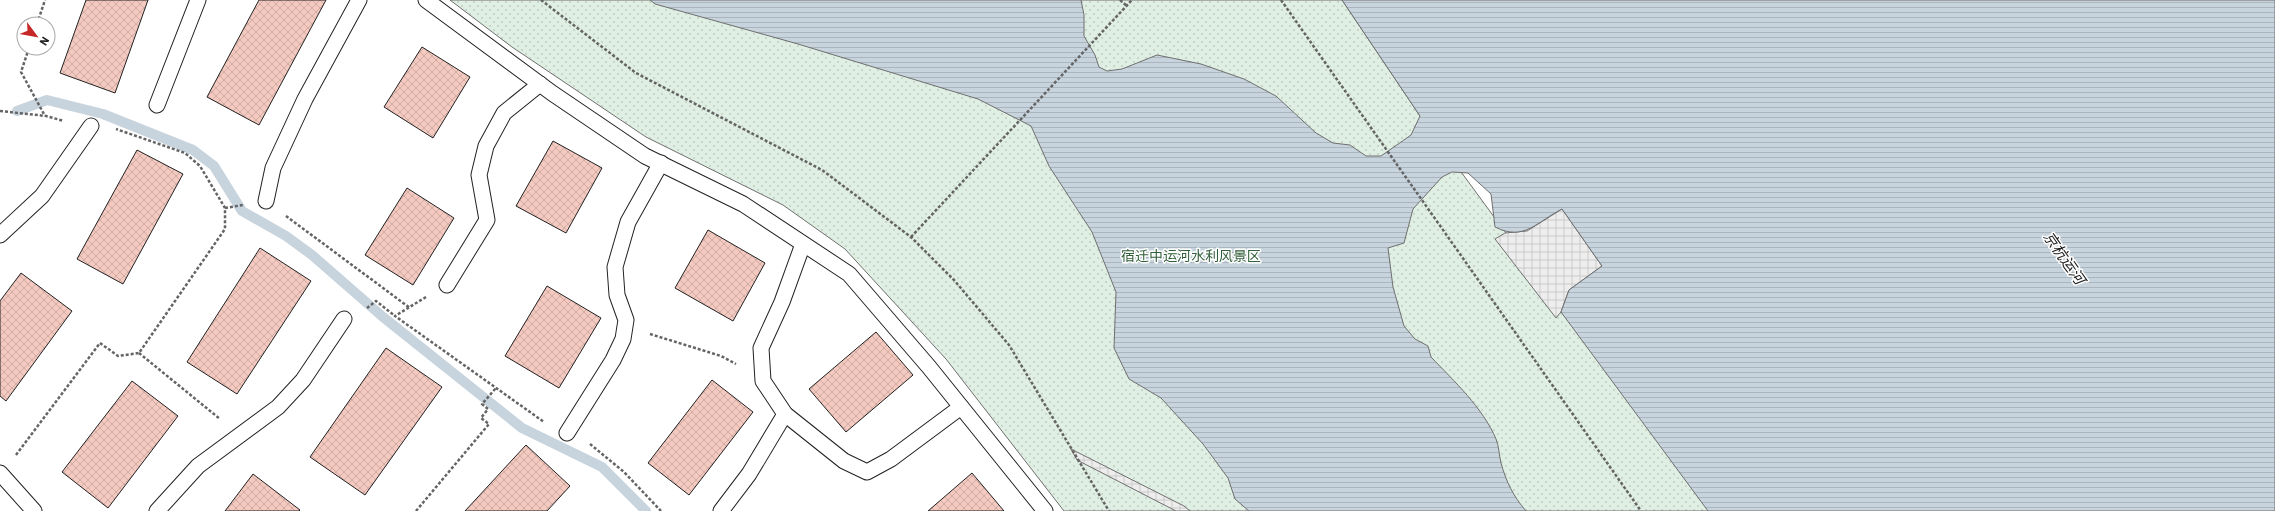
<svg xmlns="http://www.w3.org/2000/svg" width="2275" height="511" viewBox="0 0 2275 511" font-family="'IBM Plex Sans','Noto Sans SC',sans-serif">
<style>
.green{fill:url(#green-dots);stroke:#6f6f6f}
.plaza{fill:url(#plaza-grid);stroke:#6f6f6f}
.water{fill:url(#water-rules);stroke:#6f6f6f}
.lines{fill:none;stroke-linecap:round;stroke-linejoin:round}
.stream{stroke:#c7d3dd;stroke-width:10}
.building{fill:url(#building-cross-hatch);stroke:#222}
.lane-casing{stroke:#222;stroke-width:17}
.path{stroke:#646464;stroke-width:2.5;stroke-dasharray:3 2;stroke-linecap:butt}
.lane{stroke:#fff;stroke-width:15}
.labels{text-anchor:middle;stroke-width:3;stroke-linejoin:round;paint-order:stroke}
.park-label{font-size:14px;fill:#2f5e38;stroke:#fff}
.water-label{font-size:15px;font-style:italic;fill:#222;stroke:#fff}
</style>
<defs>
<pattern id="green-dots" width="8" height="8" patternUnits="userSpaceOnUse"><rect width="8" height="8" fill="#e0efe3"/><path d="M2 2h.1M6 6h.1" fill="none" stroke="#c0cdc2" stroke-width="1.8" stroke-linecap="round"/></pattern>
<pattern id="plaza-grid" width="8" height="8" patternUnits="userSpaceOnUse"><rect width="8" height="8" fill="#ededed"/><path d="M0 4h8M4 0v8" fill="none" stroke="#cbcbcb"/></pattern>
<pattern id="water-rules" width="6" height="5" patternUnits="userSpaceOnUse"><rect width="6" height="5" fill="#c7d3dd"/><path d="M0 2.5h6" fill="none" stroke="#abb5bd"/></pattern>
<pattern id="building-cross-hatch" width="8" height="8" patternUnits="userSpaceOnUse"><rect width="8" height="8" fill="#f3c9c0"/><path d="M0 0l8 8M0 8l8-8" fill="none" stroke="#d0aca5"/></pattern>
</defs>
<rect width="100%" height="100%" fill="#fff"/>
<path class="green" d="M450 0H1342L1420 116 1710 511H1064L946 359 845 249 783 205 646 137 512 47Z"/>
<g class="plaza">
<path d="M1562 209 1602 266 1569 290 1561 312 1556 318 1495 239 1505 233 1527 231Z"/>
<path d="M1071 449 1184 506 1190 511H1176L1077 460Z"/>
</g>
<path class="water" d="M650 0H1081L1084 15V36L1095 55 1099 67 1107 71 1122 69 1157 55 1201 64 1244 79 1276 96 1316 133 1333 143 1350 145 1366 156H1381L1411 135 1420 116 1342 0H2275V511H1708L1561 312 1569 290 1602 266 1562 209C1538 221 1524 242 1495 227L1491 194 1468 173 1452 172 1442 177 1413 209 1404 243 1388 248 1393 287 1404 326 1415 339 1428 346 1431 357C1454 381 1483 408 1496 439 1499 446 1499 455 1501 463 1506 481 1513 496 1526 511H1249L1235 499 1228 478 1203 444 1161 398 1129 379 1114 348 1116 292 1092 232 1049 166 1031 126 978 99 798 44 655 4Z"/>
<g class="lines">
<path class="stream" d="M17 111 47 100 103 114 193 150 214 166 242 211 286 236 312 255 383 317 522 428 602 467 646 511"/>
</g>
<g class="building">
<path d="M86 0H148L115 93 60 73Z"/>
<path d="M259 0H326L259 125 207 97Z"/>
<path d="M422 47 470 77 433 138 384 107Z"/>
<path d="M553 141 602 168 566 233 516 206Z"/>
<path d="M137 150 183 174 123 284 77 259Z"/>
<path d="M407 188 454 218 413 285 365 255Z"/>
<path d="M708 230 765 263 733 321 675 288Z"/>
<path d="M260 248 311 281 237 394 187 362Z"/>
<path d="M21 273 72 311 6 401 0 396V301Z"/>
<path d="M547 286 601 318 559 388 505 356Z"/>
<path d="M876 332 913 375 846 432 809 389Z"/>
<path d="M386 348 442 387 365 495 310 457Z"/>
<path d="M712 380 753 412 689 495 648 463Z"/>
<path d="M132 381 178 416 108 508 62 472Z"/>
<path d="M526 445 570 486 547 511H465Z"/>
<path d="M972 473 1004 511H928Z"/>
<path d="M253 474 300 510 299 511H225Z"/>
</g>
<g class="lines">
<defs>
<g id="lane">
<path d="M426 0 552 93 645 156 743 204 849 274 929 367 1045 511"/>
<path d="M157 105 198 0"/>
<path d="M266 201 273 168 305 99 359 0"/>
<path d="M0 235 42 196 91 126"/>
<path d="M803 244 782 302 761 348 763 381 785 414 844 461 867 472 891 459 961 407"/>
<path d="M447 285 487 220 479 175 486 146 504 113 540 84"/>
<path d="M567 433 613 360 623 339 626 320 617 295 615 267 628 222 661 163"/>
<path d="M0 473 34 511"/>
<path d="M157 511 198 466 278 407 303 380 344 319"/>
<path d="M721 511 749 474 785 414"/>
</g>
</defs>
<use href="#lane" class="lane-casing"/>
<g class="path">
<path d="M541 0 636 73 822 170 911 237 954 280 1009 345 1109 511"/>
<path d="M1120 0 1127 6"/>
<path d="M1281 0 1641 511"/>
<path d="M37 24 45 0"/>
<path d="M29 48 21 72 45 116"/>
<path d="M0 111 46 116 64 121"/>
<path d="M225 208 243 205"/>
<path d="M286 216 410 308"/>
<path d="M911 237 1132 0"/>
<path d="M426 297 395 316 544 422"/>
<path d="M367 308 376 301 395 316"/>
<path d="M650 334 721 356 736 364"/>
<path d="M139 353 220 419"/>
<path d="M590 444 624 472 661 511"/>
<path d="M16 455 100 343 118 356 139 353 225 229V208L200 166 185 153 116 129"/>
<path d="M416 511 489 424 481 418 488 409 482 404 496 388"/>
</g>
<use href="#lane" class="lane"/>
</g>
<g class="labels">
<g class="park-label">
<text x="1191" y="261">宿迁中运河水利风景区</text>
</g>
<g class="water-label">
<text transform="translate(2064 258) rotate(55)" y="5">京杭运河</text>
</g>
</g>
<g transform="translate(36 36) rotate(122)"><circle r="19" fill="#ffffff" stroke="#a7a7a7"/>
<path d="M0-3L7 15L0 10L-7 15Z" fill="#c62828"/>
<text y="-6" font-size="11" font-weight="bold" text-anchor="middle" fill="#222222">N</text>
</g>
</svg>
